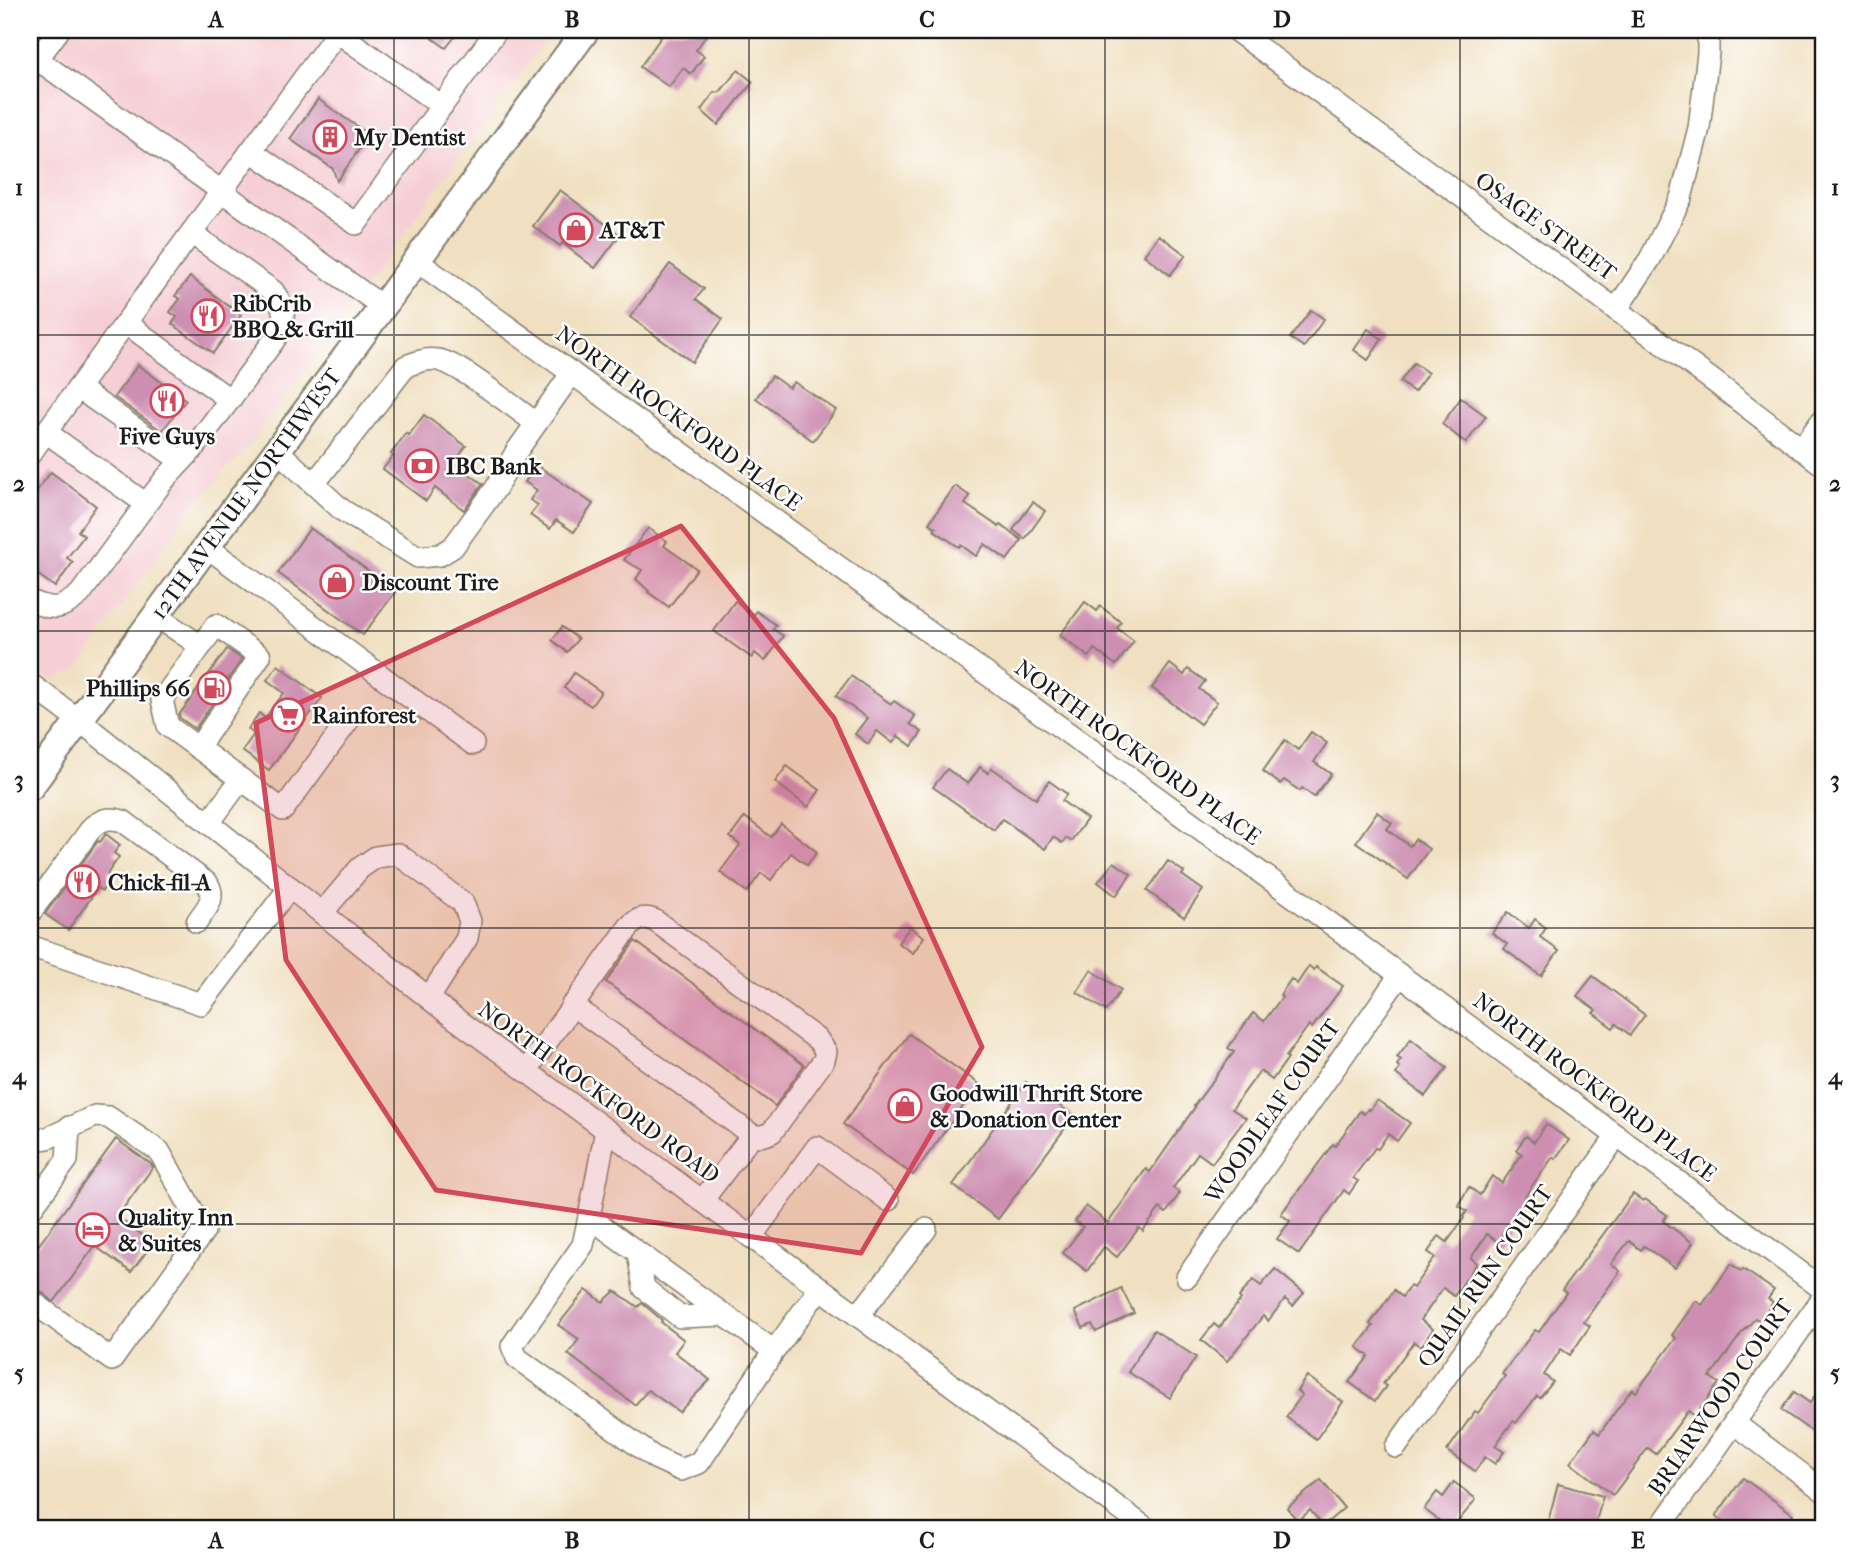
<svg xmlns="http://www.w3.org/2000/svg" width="1854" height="1559" viewBox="0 0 1854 1559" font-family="'IM FELL French Canon',serif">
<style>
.built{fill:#f6cfd6}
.building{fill:#cd8eb2}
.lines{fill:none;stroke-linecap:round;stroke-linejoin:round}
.minor-casing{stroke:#867e6e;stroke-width:24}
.major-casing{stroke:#867e6e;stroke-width:30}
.minor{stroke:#fff;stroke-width:21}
.major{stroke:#fff;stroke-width:26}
.marked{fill:#d1495b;fill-opacity:0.2;stroke:#d1495b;stroke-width:5;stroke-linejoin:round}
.grid{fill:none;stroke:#1c1c1c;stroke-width:2;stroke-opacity:0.55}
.labels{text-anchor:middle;stroke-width:5;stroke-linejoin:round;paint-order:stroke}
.poi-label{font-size:23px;font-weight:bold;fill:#1c1c1c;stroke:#fff;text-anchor:start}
.street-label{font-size:23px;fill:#1c1c1c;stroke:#fff}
.neatline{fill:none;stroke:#1c1c1c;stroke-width:2.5}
.grid-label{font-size:23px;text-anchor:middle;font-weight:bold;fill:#1c1c1c}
</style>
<rect width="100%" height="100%" fill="#fff"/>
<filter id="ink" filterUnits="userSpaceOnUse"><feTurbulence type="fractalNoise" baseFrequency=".0143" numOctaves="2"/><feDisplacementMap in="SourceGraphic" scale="14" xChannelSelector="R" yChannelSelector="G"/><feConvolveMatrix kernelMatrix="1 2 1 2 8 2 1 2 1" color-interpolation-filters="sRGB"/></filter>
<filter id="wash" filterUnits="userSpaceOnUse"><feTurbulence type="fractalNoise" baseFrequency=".00686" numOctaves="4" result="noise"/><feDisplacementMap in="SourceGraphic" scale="28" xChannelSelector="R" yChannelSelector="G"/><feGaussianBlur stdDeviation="1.57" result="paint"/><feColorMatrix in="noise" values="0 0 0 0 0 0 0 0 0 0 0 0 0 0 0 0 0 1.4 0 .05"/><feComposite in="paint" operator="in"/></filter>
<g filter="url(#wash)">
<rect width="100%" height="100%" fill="#f0e0c1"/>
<path class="built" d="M30 30H553L250 444 190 509 77 670 53 679 38 676 30 669Z"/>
<g id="blocks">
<g class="building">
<path d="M421 30H460L446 48Z"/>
<path d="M666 30H710L696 50 704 56 691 74 683 68 669 87 640 67Z"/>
<path d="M738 70 753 82 718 125 701 110 714 93 720 92Z"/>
<path d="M318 99 369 135 337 181 333 169 290 139Z"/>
<path d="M560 190 620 235 595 268 562 243 560 246 533 226Z"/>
<path d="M1159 235 1186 255 1170 275 1144 255Z"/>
<path d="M670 264 704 289 696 299 723 319 692 362 630 317Z"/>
<path d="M190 277 241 315 213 353 172 324 177 317 170 312 180 299 175 296Z"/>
<path d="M1311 310 1324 319 1304 347 1290 338Z"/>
<path d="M1368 329 1382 339 1368 360 1354 350Z"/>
<path d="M1414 363 1428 373 1414 392 1400 382Z"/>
<path d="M138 365 186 400 162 431 114 397Z"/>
<path d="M772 376 789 388 794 382 836 410 813 441 756 398Z"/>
<path d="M1461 398 1486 416 1466 443 1442 424Z"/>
<path d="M424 415 466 446 454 463 483 484 464 510 435 488 426 501 383 469 393 456 391 454 406 433 409 435Z"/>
<path d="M537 465 593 504 574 532 556 520 550 529 530 515 538 505 530 500 537 490 525 482Z"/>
<path d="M51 472 96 506 78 531 84 536 67 558 73 562 55 587 30 569V500Z"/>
<path d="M955 486 970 496 965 504 999 527 1000 525 1022 540 1007 560 985 544 976 556 961 545 959 547 934 530 936 528 929 523Z"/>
<path d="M1033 502 1045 511 1025 539 1013 530Z"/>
<path d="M310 528 396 591 363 635 278 573Z"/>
<path d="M648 528 667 541 664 546 697 569 669 607 648 592 649 591 636 579 642 570 624 560Z"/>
<path d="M735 601 754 615 756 611 776 625 773 629 783 636 765 661 755 653 752 658 714 631Z"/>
<path d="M1085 602 1097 611 1100 606 1121 622 1117 628 1134 641 1116 665 1094 649 1089 657 1060 635Z"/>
<path d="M562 627 578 639 567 652 552 640Z"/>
<path d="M227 649 242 659 195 729 180 718 179 715Z"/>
<path d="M1170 664 1184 675 1188 669 1205 681 1199 689 1217 702 1200 724 1152 688Z"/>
<path d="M278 665 322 698 269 770 242 751 254 734 248 729 259 713 265 718 284 693 267 680Z"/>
<path d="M574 673 601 692 591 706 564 688Z"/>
<path d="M851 676 891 704 894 701 915 716 910 724 922 732 912 746 898 736 893 743 877 731 868 744 855 734 867 718 836 696Z"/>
<path d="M1311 732 1327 743 1314 762 1331 774 1314 797 1302 788 1300 791 1284 780 1280 784 1263 771 1285 740 1298 750Z"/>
<path d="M787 766 820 790 808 807 775 782Z"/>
<path d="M980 767 988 773 992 768 1036 799 1049 781 1067 794 1062 801 1087 819 1071 841 1066 838 1062 843 1053 837 1045 849 1002 819 994 830 933 787 947 769 968 784Z"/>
<path d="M1377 812 1392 823 1387 829 1410 846 1415 839 1429 849 1408 879 1356 842Z"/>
<path d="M745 817 771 837 781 824 817 852 807 865 791 853 771 880 761 873 747 892 720 872 740 845 730 837Z"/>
<path d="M106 834 120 845 114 853 119 857 107 874 112 877 102 891 98 888 68 930 45 914 98 841 100 842Z"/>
<path d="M1168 861 1184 872 1182 875 1203 890 1184 917 1147 891Z"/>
<path d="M1114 862 1131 874 1116 896 1098 882Z"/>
<path d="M1508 912 1529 928 1535 919 1546 928 1540 937 1559 951 1541 976 1504 949 1507 944 1492 933Z"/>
<path d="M910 927 924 937 913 953 898 943Z"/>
<path d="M635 941 804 1065 775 1106 606 982Z"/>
<path d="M1309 966 1314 970 1316 967 1343 986 1312 1028 1309 1025 1286 1057 1288 1058 1272 1080 1260 1071 1232 1109 1246 1118 1212 1163 1198 1153 1173 1188 1180 1193 1166 1213 1160 1208 1143 1231 1139 1228 1117 1257 1104 1247 1087 1271 1063 1253 1083 1227 1075 1221 1086 1206 1108 1223 1146 1169 1150 1172 1195 1107 1194 1106 1234 1052 1228 1048 1253 1013 1264 1021 1282 997 1280 995 1291 979 1297 984Z"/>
<path d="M1091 970 1121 990 1106 1011 1077 992Z"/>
<path d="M1593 976 1645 1015 1630 1035 1616 1024 1613 1028 1593 1013 1596 1010 1577 996Z"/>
<path d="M909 1034 979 1084 913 1175 843 1124Z"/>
<path d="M1411 1039 1447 1068 1425 1096 1396 1074 1400 1068 1397 1065 1401 1060 1397 1057Z"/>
<path d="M1026 1082 1074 1116 998 1219 953 1185Z"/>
<path d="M1377 1100 1410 1123 1397 1141 1388 1134 1378 1149 1375 1148 1353 1178 1358 1181 1349 1194 1344 1190 1299 1254 1277 1239 1290 1221 1281 1214 1333 1144 1335 1146 1360 1111 1364 1114 1368 1109 1370 1110Z"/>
<path d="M1546 1124 1569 1140 1555 1159 1553 1157 1532 1186 1524 1198 1526 1200 1498 1242 1487 1234 1471 1258 1477 1263 1454 1296 1443 1288 1421 1320 1433 1329 1421 1347 1414 1342 1383 1384 1386 1386 1375 1401 1349 1382 1369 1356 1357 1347 1373 1326 1370 1324 1394 1290 1402 1297 1410 1286 1413 1288 1435 1257 1428 1252 1439 1236 1447 1242 1464 1218 1463 1217 1467 1211 1458 1205 1469 1187 1480 1195 1492 1176 1502 1183 1522 1154 1516 1150 1526 1136 1534 1142Z"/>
<path d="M116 1139 151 1164 153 1167 117 1217 153 1243 131 1272 95 1246 54 1302 38 1289 30 1287V1257Z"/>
<path d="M1633 1194 1643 1201 1645 1199 1667 1215 1663 1221 1693 1243 1675 1268 1644 1246 1641 1250 1629 1241 1611 1264 1620 1271 1584 1322 1590 1326 1570 1355 1561 1349 1544 1375 1553 1382 1540 1398 1537 1396 1516 1423 1513 1421 1495 1446 1504 1452 1495 1464 1485 1457 1475 1471 1447 1451 1475 1411 1478 1413 1505 1376 1502 1374 1535 1330 1539 1332 1566 1293 1562 1290Z"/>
<path d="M1731 1264 1741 1271 1743 1269 1774 1290 1768 1299 1773 1302 1760 1321 1755 1318 1747 1328 1746 1327 1710 1377 1719 1383 1695 1416 1688 1411 1656 1454 1648 1448 1613 1495 1570 1463 1594 1430 1599 1434 1632 1389 1636 1392 1676 1338 1672 1335 1696 1301 1702 1305Z"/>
<path d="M1275 1269 1304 1293 1293 1306 1285 1299 1268 1321 1263 1316 1227 1361 1201 1340 1214 1324 1219 1328 1241 1299 1239 1297 1253 1280 1261 1286Z"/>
<path d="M1121 1288 1134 1313 1096 1332 1092 1324 1083 1328 1075 1311Z"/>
<path d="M586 1290 603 1302 615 1291 638 1307 642 1303 662 1320 661 1322 684 1340 675 1352 710 1380 679 1412 648 1390 635 1405 568 1354 579 1339 558 1325Z"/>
<path d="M1154 1330 1196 1357 1170 1398 1128 1372Z"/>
<path d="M1307 1376 1343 1402 1316 1439 1286 1417 1302 1395 1297 1391Z"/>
<path d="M1824 1383V1440L1781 1410 1794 1392 1810 1403Z"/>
<path d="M1743 1478 1793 1514 1782 1529H1736L1716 1516Z"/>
<path d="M1321 1480 1344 1508 1323 1526 1310 1510 1298 1521 1287 1508Z"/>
<path d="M1454 1482 1476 1499 1452 1529H1450L1424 1509 1437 1492 1443 1497Z"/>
<path d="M1558 1484 1603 1496 1594 1529H1546Z"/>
</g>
</g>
</g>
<g filter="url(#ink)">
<use href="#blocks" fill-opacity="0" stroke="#867e6e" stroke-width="2"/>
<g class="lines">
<defs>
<g id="minor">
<path d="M1235 30 1712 380 1824 466"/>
<path d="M337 32 442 106"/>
<path d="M37 59 383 307"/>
<path d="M30 69 59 30"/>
<path d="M251 151 356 224 497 30"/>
<path d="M417 261 1315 912 1824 1290"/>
<path d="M1616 310 1650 259 1681 198 1699 128 1708 53V30"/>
<path d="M126 323 230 400"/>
<path d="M78 388 181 461"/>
<path d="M46 432 146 504"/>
<path d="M1801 449 1824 418"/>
<path d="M278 451 342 510 418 557 440 555 453 547 496 488 516 452 572 373"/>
<path d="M30 454 339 30"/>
<path d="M314 484 406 366C417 362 426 358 438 360 459 363 516 409 536 423"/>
<path d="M207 547 473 744"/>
<path d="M30 601C54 610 59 611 80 594L149 500 165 479 193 449 275 339C285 318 288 311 273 291L191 233"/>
<path d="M156 616 201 646"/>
<path d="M30 684 79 720 445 1011 1147 1529"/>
<path d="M198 748 260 656 216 625 162 700 168 726 283 810 348 721"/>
<path d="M209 823 241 779"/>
<path d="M30 913 93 826C104 819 109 817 123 821L208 884C217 900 205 909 197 922"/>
<path d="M322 913 360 868 376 857 398 854 463 903 470 921 467 938 429 998"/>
<path d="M30 946 201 1004 290 887"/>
<path d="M526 1071 629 927C637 919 643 916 654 920L818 1040 826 1052 824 1060 772 1132C765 1136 760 1137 752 1135L572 1005"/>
<path d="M606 1130 589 1217 774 1351 820 1288"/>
<path d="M30 1140 48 1138 95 1116 108 1117 159 1151 204 1231 112 1360 30 1300"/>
<path d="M702 1201 752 1135"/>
<path d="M30 1210 67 1160 69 1127"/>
<path d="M589 1217 583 1245 512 1346 517 1358 655 1458 681 1470 699 1463 774 1351"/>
<path d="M751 1237 817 1147 888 1200"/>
<path d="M638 1253 644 1288 680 1317 724 1315"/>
<path d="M1187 1277 1400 975"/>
<path d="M858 1316 926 1229"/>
<path d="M1734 1423 1824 1491"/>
<path d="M1396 1447 1617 1136"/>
<path d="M1659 1529 1824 1296"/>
</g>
<g id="major">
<path id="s1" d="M30 787 586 30"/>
</g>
</defs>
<use href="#minor" class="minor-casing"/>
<use href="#major" class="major-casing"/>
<use href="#minor" class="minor"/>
<use href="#major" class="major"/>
</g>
</g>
<path class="marked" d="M681 526 834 718 982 1047 861 1253 436 1190 286 960 256 723Z"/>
<path class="grid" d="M394 30V1529M749 30V1529M1105 30V1529M1460 30V1529M30 335H1824M30 631H1824M30 928H1824M30 1224H1824"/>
<defs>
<symbol id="building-ring" viewBox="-11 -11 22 22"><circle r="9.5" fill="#fff" stroke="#d1495b" stroke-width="1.5"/><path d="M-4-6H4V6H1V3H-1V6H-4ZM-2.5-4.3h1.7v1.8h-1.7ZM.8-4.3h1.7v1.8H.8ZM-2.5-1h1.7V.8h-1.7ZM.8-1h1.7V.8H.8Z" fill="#d1495b"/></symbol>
<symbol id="shop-ring" viewBox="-11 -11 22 22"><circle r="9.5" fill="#fff" stroke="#d1495b" stroke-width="1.5"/><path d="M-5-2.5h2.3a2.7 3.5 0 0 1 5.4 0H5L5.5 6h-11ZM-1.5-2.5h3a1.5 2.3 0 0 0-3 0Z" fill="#d1495b"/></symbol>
<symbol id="restaurant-ring" viewBox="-11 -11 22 22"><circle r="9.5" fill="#fff" stroke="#d1495b" stroke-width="1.5"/><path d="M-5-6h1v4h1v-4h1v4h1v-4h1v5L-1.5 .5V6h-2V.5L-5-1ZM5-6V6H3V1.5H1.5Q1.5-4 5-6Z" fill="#d1495b"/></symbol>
<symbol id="bank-ring" viewBox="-11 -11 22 22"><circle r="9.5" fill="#fff" stroke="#d1495b" stroke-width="1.5"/><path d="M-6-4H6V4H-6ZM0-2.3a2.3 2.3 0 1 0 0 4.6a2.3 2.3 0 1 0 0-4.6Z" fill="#d1495b"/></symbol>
<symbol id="fuel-ring" viewBox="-11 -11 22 22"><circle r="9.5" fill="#fff" stroke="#d1495b" stroke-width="1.5"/><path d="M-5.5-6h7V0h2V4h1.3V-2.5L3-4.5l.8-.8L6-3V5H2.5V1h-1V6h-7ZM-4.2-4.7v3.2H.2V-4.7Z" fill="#d1495b"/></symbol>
<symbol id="supermarket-ring" viewBox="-11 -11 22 22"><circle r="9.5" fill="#fff" stroke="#d1495b" stroke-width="1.5"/><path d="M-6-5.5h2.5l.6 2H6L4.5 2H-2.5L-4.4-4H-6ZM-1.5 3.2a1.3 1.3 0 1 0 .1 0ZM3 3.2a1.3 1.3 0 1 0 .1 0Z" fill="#d1495b"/></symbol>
<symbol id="hotel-ring" viewBox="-11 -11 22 22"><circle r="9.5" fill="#fff" stroke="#d1495b" stroke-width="1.5"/><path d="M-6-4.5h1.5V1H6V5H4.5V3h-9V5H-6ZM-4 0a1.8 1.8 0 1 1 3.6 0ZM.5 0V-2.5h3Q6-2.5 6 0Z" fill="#d1495b"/></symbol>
</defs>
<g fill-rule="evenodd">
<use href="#building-ring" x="311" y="118" width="38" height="38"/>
<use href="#shop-ring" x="557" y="211" width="38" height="38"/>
<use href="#restaurant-ring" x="189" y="297" width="38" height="38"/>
<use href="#restaurant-ring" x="148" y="382" width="38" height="38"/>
<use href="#bank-ring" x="403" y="447" width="38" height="38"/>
<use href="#shop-ring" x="318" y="563" width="38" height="38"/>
<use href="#fuel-ring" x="195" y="669" width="38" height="38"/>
<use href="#supermarket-ring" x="269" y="696" width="38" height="38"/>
<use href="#restaurant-ring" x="64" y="863" width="38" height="38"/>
<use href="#shop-ring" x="886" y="1087" width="38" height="38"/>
<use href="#hotel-ring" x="74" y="1211" width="38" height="38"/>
</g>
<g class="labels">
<g class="poi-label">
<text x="354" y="145">My Dentist</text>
<text x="600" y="238">AT&amp;T</text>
<text x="232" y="311">RibCrib<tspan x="232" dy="26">BBQ &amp; Grill</tspan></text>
<text x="167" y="444" text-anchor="middle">Five Guys</text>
<text x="446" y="474">IBC Bank</text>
<text x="362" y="590">Discount Tire</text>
<text x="190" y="696" text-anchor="end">Phillips 66</text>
<text x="312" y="723">Rainforest</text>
<text x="108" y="890">Chick-fil-A</text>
<text x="930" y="1101">Goodwill Thrift Store<tspan x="930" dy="26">&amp; Donation Center</tspan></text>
<text x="118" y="1225">Quality Inn<tspan x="118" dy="26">&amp; Suites</tspan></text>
</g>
<g class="street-label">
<text transform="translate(1546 226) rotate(36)" y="8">OSAGE STREET</text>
<text transform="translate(679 418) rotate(36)" y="8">NORTH ROCKFORD PLACE</text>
<text dy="8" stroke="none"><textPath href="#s1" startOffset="364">12TH AVENUE NORTHWEST</textPath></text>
<text transform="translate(1138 752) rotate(36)" y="8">NORTH ROCKFORD PLACE</text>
<text transform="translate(1595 1087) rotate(37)" y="8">NORTH ROCKFORD PLACE</text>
<text transform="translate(599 1092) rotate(36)" y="8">NORTH ROCKFORD ROAD</text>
<text transform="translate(1272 1111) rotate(-55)" y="8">WOODLEAF COURT</text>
<text transform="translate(1485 1276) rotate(-55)" y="8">QUAIL RUN COURT</text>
<text transform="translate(1720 1397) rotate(-55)" y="8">BRIARWOOD COURT</text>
</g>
</g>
<rect width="1854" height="1559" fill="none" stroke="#fff" stroke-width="77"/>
<rect x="38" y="38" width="1777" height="1482" class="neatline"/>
<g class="grid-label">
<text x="216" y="27">A</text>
<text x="572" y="27">B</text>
<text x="927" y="27">C</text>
<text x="1282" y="27">D</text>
<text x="1638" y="27">E</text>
<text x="19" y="195">1</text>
<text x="1835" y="195">1</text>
<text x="19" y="491">2</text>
<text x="1835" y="491">2</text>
<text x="19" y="787">3</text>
<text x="1835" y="787">3</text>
<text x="19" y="1084">4</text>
<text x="1835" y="1084">4</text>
<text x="19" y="1380">5</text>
<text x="1835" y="1380">5</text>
<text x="216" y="1548">A</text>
<text x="572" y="1548">B</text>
<text x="927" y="1548">C</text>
<text x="1282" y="1548">D</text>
<text x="1638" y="1548">E</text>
</g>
</svg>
